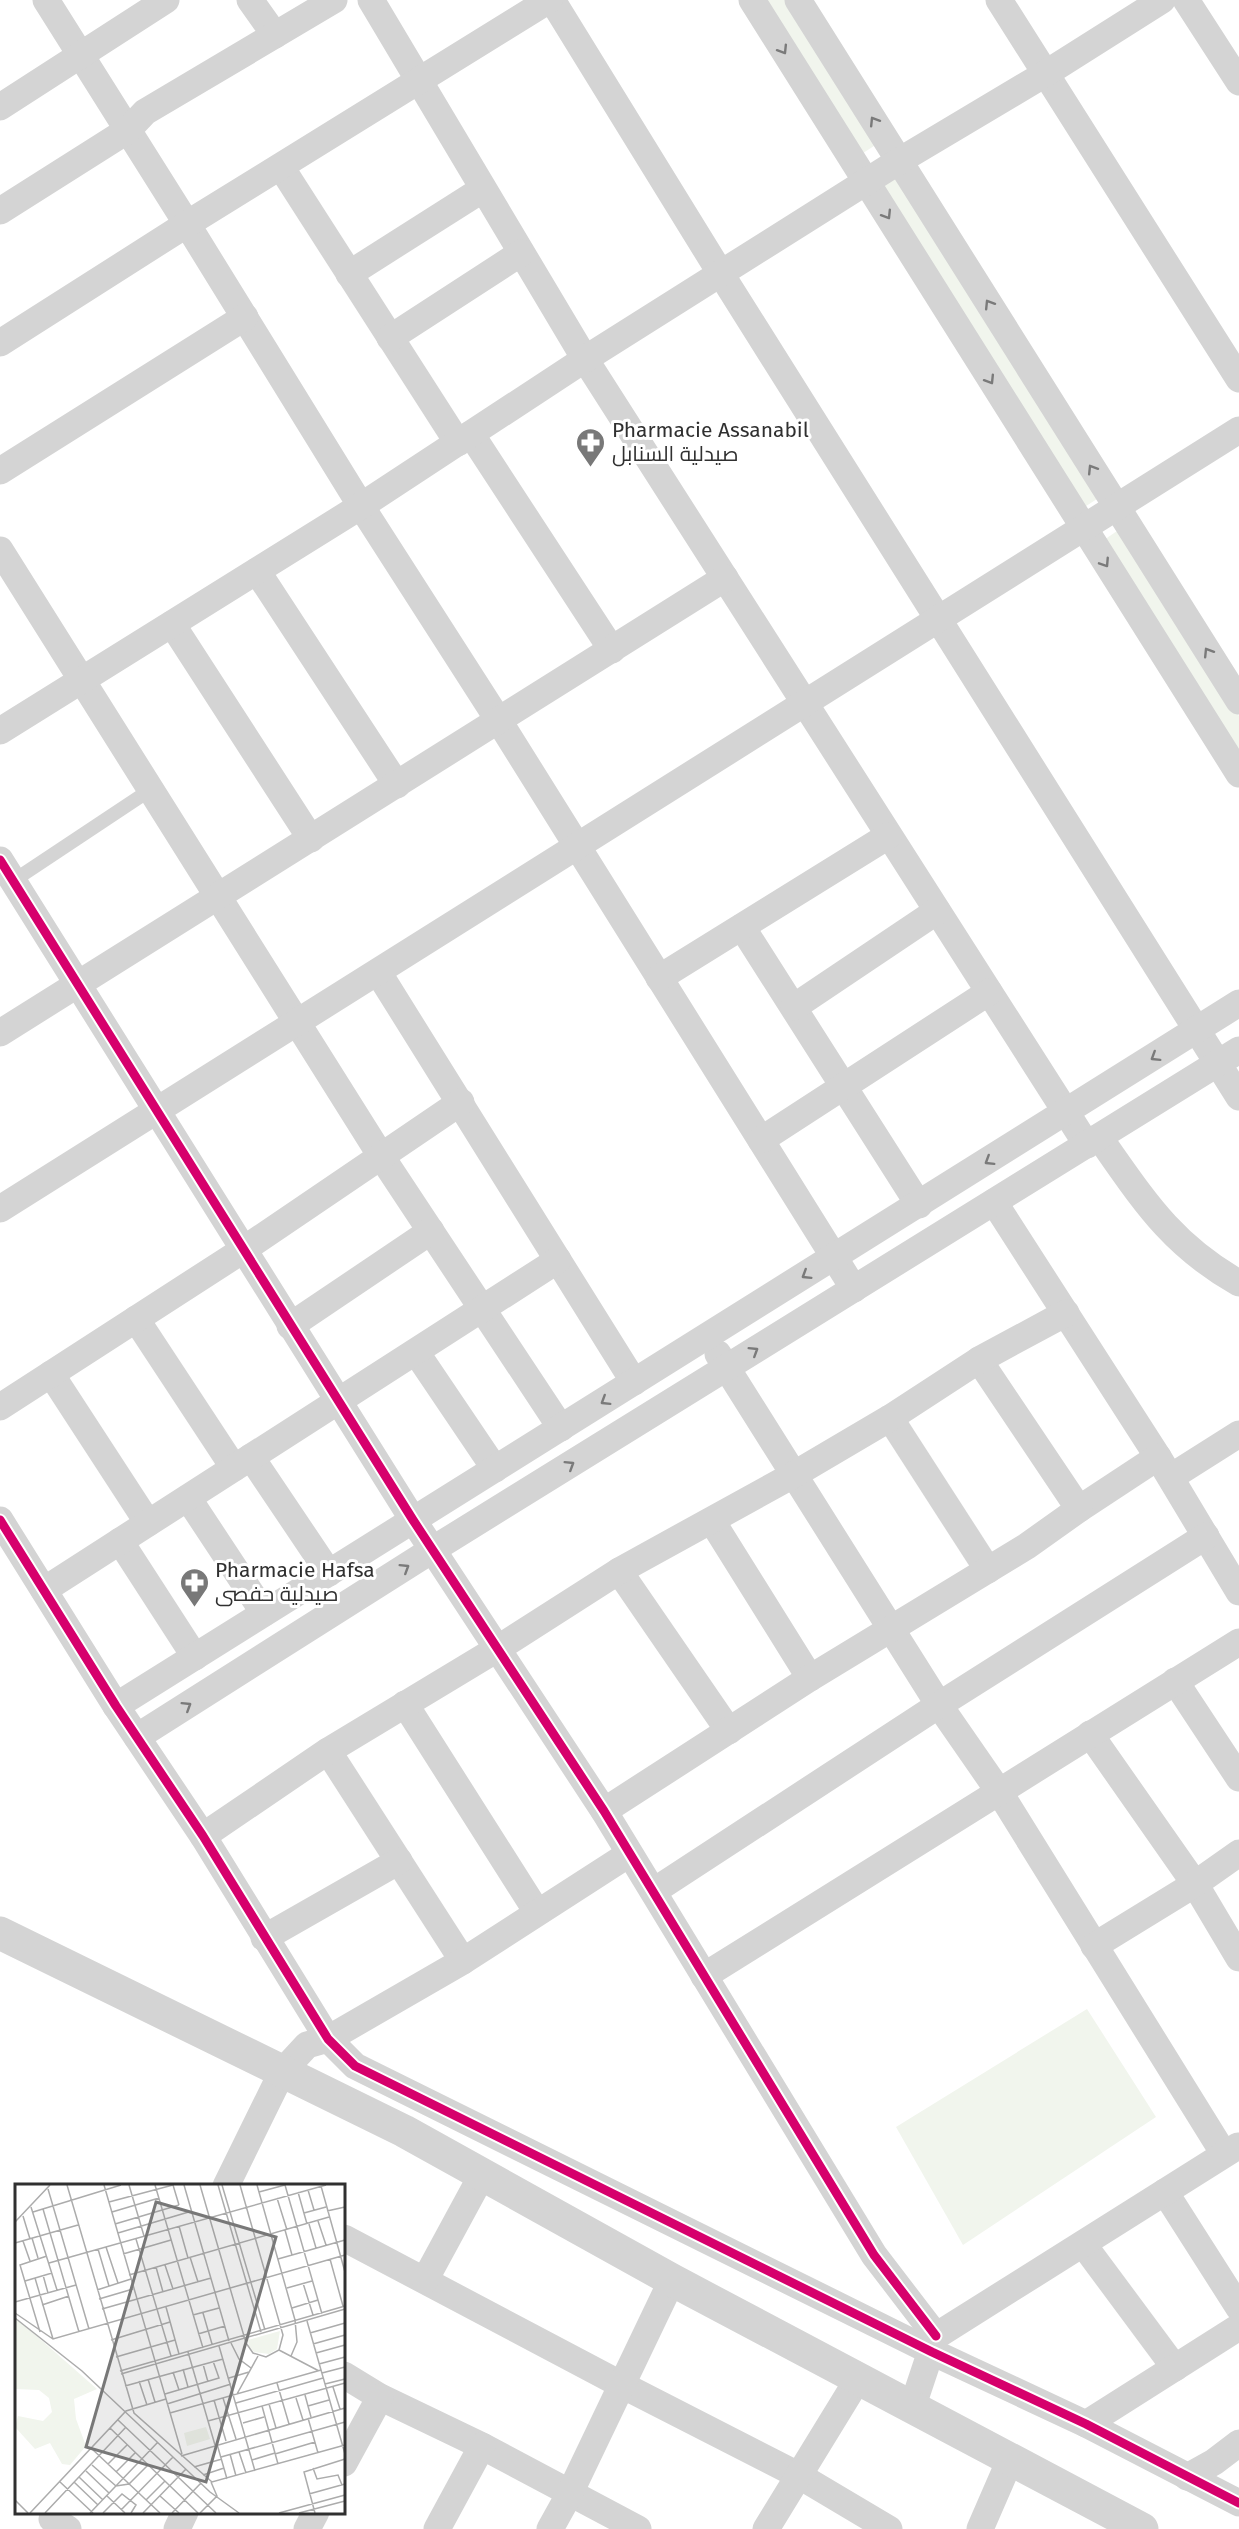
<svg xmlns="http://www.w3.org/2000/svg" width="1239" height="2529" viewBox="0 0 1239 2529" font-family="'Fira Sans',Cairo,sans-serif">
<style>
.green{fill:#f1f5ed}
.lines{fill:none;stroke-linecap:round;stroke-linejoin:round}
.service{stroke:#d4d4d4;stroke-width:14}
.minor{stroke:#d4d4d4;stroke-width:27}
.tertiary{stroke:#d4d4d4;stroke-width:33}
.cycleway-casing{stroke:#fff;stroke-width:13}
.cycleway{stroke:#d6006c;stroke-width:9}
.oneway{stroke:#7a7a7a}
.labels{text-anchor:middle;stroke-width:6;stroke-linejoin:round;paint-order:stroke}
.poi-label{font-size:21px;fill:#303030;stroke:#fff;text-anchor:start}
.inset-road{fill:none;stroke:#acacac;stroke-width:1.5}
.view{fill:#787878;fill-opacity:0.15;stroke:#787878;stroke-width:3}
.inset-edge{fill:none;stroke:#303030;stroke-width:3}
</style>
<rect width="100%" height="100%" fill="#fff"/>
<g class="green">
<path d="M762 0H785L877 144 860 155Z"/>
<path d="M896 171 1100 497 1080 510 877 183Z"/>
<path d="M1120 529 1239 716V758L1101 542Z"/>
<path d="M1087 2009 1156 2117 963 2245 896 2127Z"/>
</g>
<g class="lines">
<path class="service" d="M13 881 150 790"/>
<g class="minor">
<path d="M46 0 187 224 361 506 499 721 854 1289"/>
<path d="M250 0 275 35"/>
<path d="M371 0 585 359 1087 1145"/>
<path d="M552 0 721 274 1239 1097"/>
<path d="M752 0 1239 774"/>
<path d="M798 0 1239 701"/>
<path d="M999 0 1239 379"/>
<path d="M1186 0 1239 82"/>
<path d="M0 107 166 0"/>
<path d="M281 167 458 443"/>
<path d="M0 211 128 130 145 112 334 0"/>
<path d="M349 274 483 189"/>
<path d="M390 338 521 253"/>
<path d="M0 343 187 224 549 0"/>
<path d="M471 434 612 650"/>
<path d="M0 471 245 317"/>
<path d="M0 550 381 1156 561 1428"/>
<path d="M257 571 397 785"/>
<path d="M172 624 311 839"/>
<path d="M0 731 361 506 585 359 899 161 1045 74 1162 0"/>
<path d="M0 860 413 1520 604 1811 874 2255 936 2336"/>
<path d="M742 927 919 1205"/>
<path d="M378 972 634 1382"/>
<path d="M659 978 888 836"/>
<path d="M794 1007 937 911"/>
<path d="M0 1033 725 578"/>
<path d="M1099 1137C1143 1199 1170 1244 1239 1283"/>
<path d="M761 1140 989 992"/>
<path d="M994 1202 1158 1457 1239 1592"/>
<path d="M0 1209 1239 430"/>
<path d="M136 1319 234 1468"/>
<path d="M290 1326 431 1231"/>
<path d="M416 1352 495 1469"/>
<path d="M718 1354 939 1705 1000 1793 1224 2154"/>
<path d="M51 1374 148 1523"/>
<path d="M0 1407 243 1250 461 1102"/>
<path d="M890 1418 988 1570"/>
<path d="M251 1457 329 1573"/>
<path d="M1171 1477 1239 1434"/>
<path d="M188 1498 264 1613"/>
<path d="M1079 1509 1158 1457"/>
<path d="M0 1520 116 1706 203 1836 328 2039 355 2066 932 2352 1086 2424 1239 2503"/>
<path d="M712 1521 810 1678"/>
<path d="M120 1541 195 1657"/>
<path d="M619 1571 729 1731"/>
<path d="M44 1590 558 1260"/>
<path d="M1175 1681 1239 1778"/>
<path d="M405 1704 537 1912"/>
<path d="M116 1706 1239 1003"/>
<path d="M1090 1734 1195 1884 1239 1958"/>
<path d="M137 1737 432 1550 1239 1050"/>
<path d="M328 1751 463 1961"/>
<path d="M604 1811 810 1678 1027 1546 1079 1509 979 1360"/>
<path d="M203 1836 328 1751 497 1649 619 1571 795 1474 890 1418 979 1360 1066 1313"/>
<path d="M654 1891 939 1705 1206 1536"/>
<path d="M264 1938 399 1861"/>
<path d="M1094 1946 1195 1884 1239 1853"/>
<path d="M704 1976 1239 1642"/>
<path d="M226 2186 282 2072 307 2045 328 2039 463 1961 629 1854"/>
<path d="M1165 2192 1239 2308"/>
<path d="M344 2238 622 2385 798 2475 889 2529"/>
<path d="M1083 2244 1175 2368"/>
<path d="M425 2280 483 2173"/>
<path d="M344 2375 380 2397 482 2446 638 2529"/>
<path d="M912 2408 936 2336 1238 2146"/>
<path d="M1086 2424 1239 2327"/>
<path d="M344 2463 380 2397"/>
<path d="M1187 2477 1214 2462 1239 2443"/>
<path d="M52 2519 68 2529"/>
<path d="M177 2529 185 2512"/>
<path d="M307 2529 316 2512"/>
<path d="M437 2529 482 2446"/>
<path d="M550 2529 570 2493 672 2280"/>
<path d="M766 2529 858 2379"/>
<path d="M980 2529 1010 2460"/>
</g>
<path class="tertiary" d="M0 1933 404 2131 672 2280 1142 2529"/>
<defs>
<g id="cycleway">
<path d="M0 860 413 1520 604 1811 874 2255 936 2336"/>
<path d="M0 1520 116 1706 203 1836 328 2039 355 2066 932 2352 1086 2424 1239 2503"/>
</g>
</defs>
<use href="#cycleway" class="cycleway-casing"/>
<use href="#cycleway" class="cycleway"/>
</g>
<defs><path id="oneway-chevron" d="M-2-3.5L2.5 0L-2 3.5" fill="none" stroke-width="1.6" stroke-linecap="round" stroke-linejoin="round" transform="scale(1.5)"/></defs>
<g class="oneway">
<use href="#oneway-chevron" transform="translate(783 50) rotate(58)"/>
<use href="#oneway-chevron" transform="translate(874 121) rotate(-122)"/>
<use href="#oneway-chevron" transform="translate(887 215) rotate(58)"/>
<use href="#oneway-chevron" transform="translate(989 304) rotate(-122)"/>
<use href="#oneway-chevron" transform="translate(990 380) rotate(58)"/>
<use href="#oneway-chevron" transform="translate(1092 469) rotate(-122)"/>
<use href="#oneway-chevron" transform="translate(1105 563) rotate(57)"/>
<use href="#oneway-chevron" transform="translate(1208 652) rotate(-122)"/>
<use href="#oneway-chevron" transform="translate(1155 1057) rotate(148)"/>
<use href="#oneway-chevron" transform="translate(989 1161) rotate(148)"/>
<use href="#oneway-chevron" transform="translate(806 1275) rotate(148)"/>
<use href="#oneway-chevron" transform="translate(754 1351) rotate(-32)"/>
<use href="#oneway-chevron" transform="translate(605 1401) rotate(148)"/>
<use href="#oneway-chevron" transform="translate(570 1465) rotate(-32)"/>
<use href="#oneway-chevron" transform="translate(405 1568) rotate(-32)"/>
<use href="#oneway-chevron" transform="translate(187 1706) rotate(-32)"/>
</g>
<defs>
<symbol id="pharmacy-pin" viewBox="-11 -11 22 30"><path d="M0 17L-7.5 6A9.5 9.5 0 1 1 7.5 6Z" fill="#787878" stroke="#fff"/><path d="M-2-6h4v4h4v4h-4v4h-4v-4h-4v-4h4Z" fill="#fff"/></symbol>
</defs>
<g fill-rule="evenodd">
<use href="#pharmacy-pin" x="574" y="426" width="33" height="45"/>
<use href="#pharmacy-pin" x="178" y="1566" width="33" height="45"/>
</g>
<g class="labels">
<g class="poi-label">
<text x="612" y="437">Pharmacie Assanabil<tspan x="612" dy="24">صيدلية السنابل</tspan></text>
<text x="215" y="1577">Pharmacie Hafsa<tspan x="215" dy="24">صيدلية حفصى</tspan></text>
</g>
</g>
<g transform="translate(15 2184)">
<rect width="330" height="330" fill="#fff"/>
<path d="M0 133 82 205 59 215 61 235 71 262 55 281 47 280 35 259 20 265 0 243 3 232 28 237 37 228 34 214 24 206 0 205ZM265 147 262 165 254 170 239 168 234 162 233 156ZM191 243 195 255 172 262 169 249Z" fill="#f1f5ed"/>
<path class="inset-road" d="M52 1 119 229 197 298 330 261M89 1 167 270M114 1 129 52M140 1 188 164M158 1 164 21M169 1 214 157M185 1 231 159 238 169 251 173 264 166 268 151 225 1M203 1 246 148M207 1 250 146M242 1 280 136 282 158 276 172M270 1 307 130M306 2 330 88M33 5 74 145M293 6 299 26M244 8 270 1M283 8 292 40M262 14 272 46M94 18 158 1M16 23 42 106M28 25 64 148M312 27 330 23M18 28 106 1M97 28 144 14M289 29 311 23M8 32 15 55M303 37 311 61M0 38 35 1M100 40 164 21M294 40 301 64M164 42 173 74M270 46 277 71M103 49 177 27M17 54 23 74M121 55 156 172M8 57 15 77M0 59 63 41M91 63 103 99M83 65 94 102M108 70 156 56M175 73 183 98M263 75 330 56M315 75 328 122M34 79 311 1M150 81 158 105M141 83 148 108M28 91 33 109M114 91 314 33M20 94 38 155M10 97 37 89M288 99 298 131M272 104 297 97M82 106 116 95M84 115 118 105M0 118 61 101M27 121 54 112M151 123 164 170M277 124 303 116M87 125 196 94M0 129 38 155 330 71M188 129 197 160M178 131 204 124M0 134 67 187 195 308 224 329M292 137 330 270M25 148 5 81 32 72M295 149 330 139M183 150 210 142M96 156 155 138M216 159 224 175 236 184M298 160 330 151M204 162 240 287M264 166 304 187M173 168 200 261M301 169 330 161M101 173 160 156M188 180 193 198M304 180 330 173M168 185 173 203M105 187 330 122M158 188 164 206M307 189 330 183M106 190 330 125M214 194 234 188M133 195 140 218M124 197 132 221M262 199 274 240M310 200 330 195M110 202 208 175M318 203 325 225M150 210 204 194 198 177M222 210 243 172M290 211 296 233M208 214 221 255M281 214 288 236M199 216 211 257M221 219 308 194M152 220 216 200M254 220 261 244M247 222 263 280M293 222 314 216M155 229 306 186M293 234 303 269M103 236 201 329M193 237 330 199M228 239 249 233M95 244 183 329M202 260 212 295M76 264 145 329M224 268 231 289M215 270 221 292M260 270 300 258M166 272 330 224M206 273 330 238M237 276 260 269M93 280 112 261M77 281 101 302 114 300 133 281M179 283 207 275M298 284 302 295 323 291 327 301M71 287 94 309M101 288 120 269M188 291 209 284M64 293 88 316M44 297 78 329M59 298 83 321M294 310 330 300M92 312 110 329M145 312 164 329M0 316 13 329M131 316 150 297M106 326 158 273M15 329 111 227 151 215M30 329 111 243M75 329 143 258M88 329 107 310 121 321 116 329M128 329 171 285M157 329 186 299M185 329 202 312 196 298M264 329 330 311M284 329 330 317M300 329 289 288 330 275"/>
<path class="view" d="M141 18 261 53 191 298 71 263Z"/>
<rect width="330" height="330" class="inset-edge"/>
</g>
</svg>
